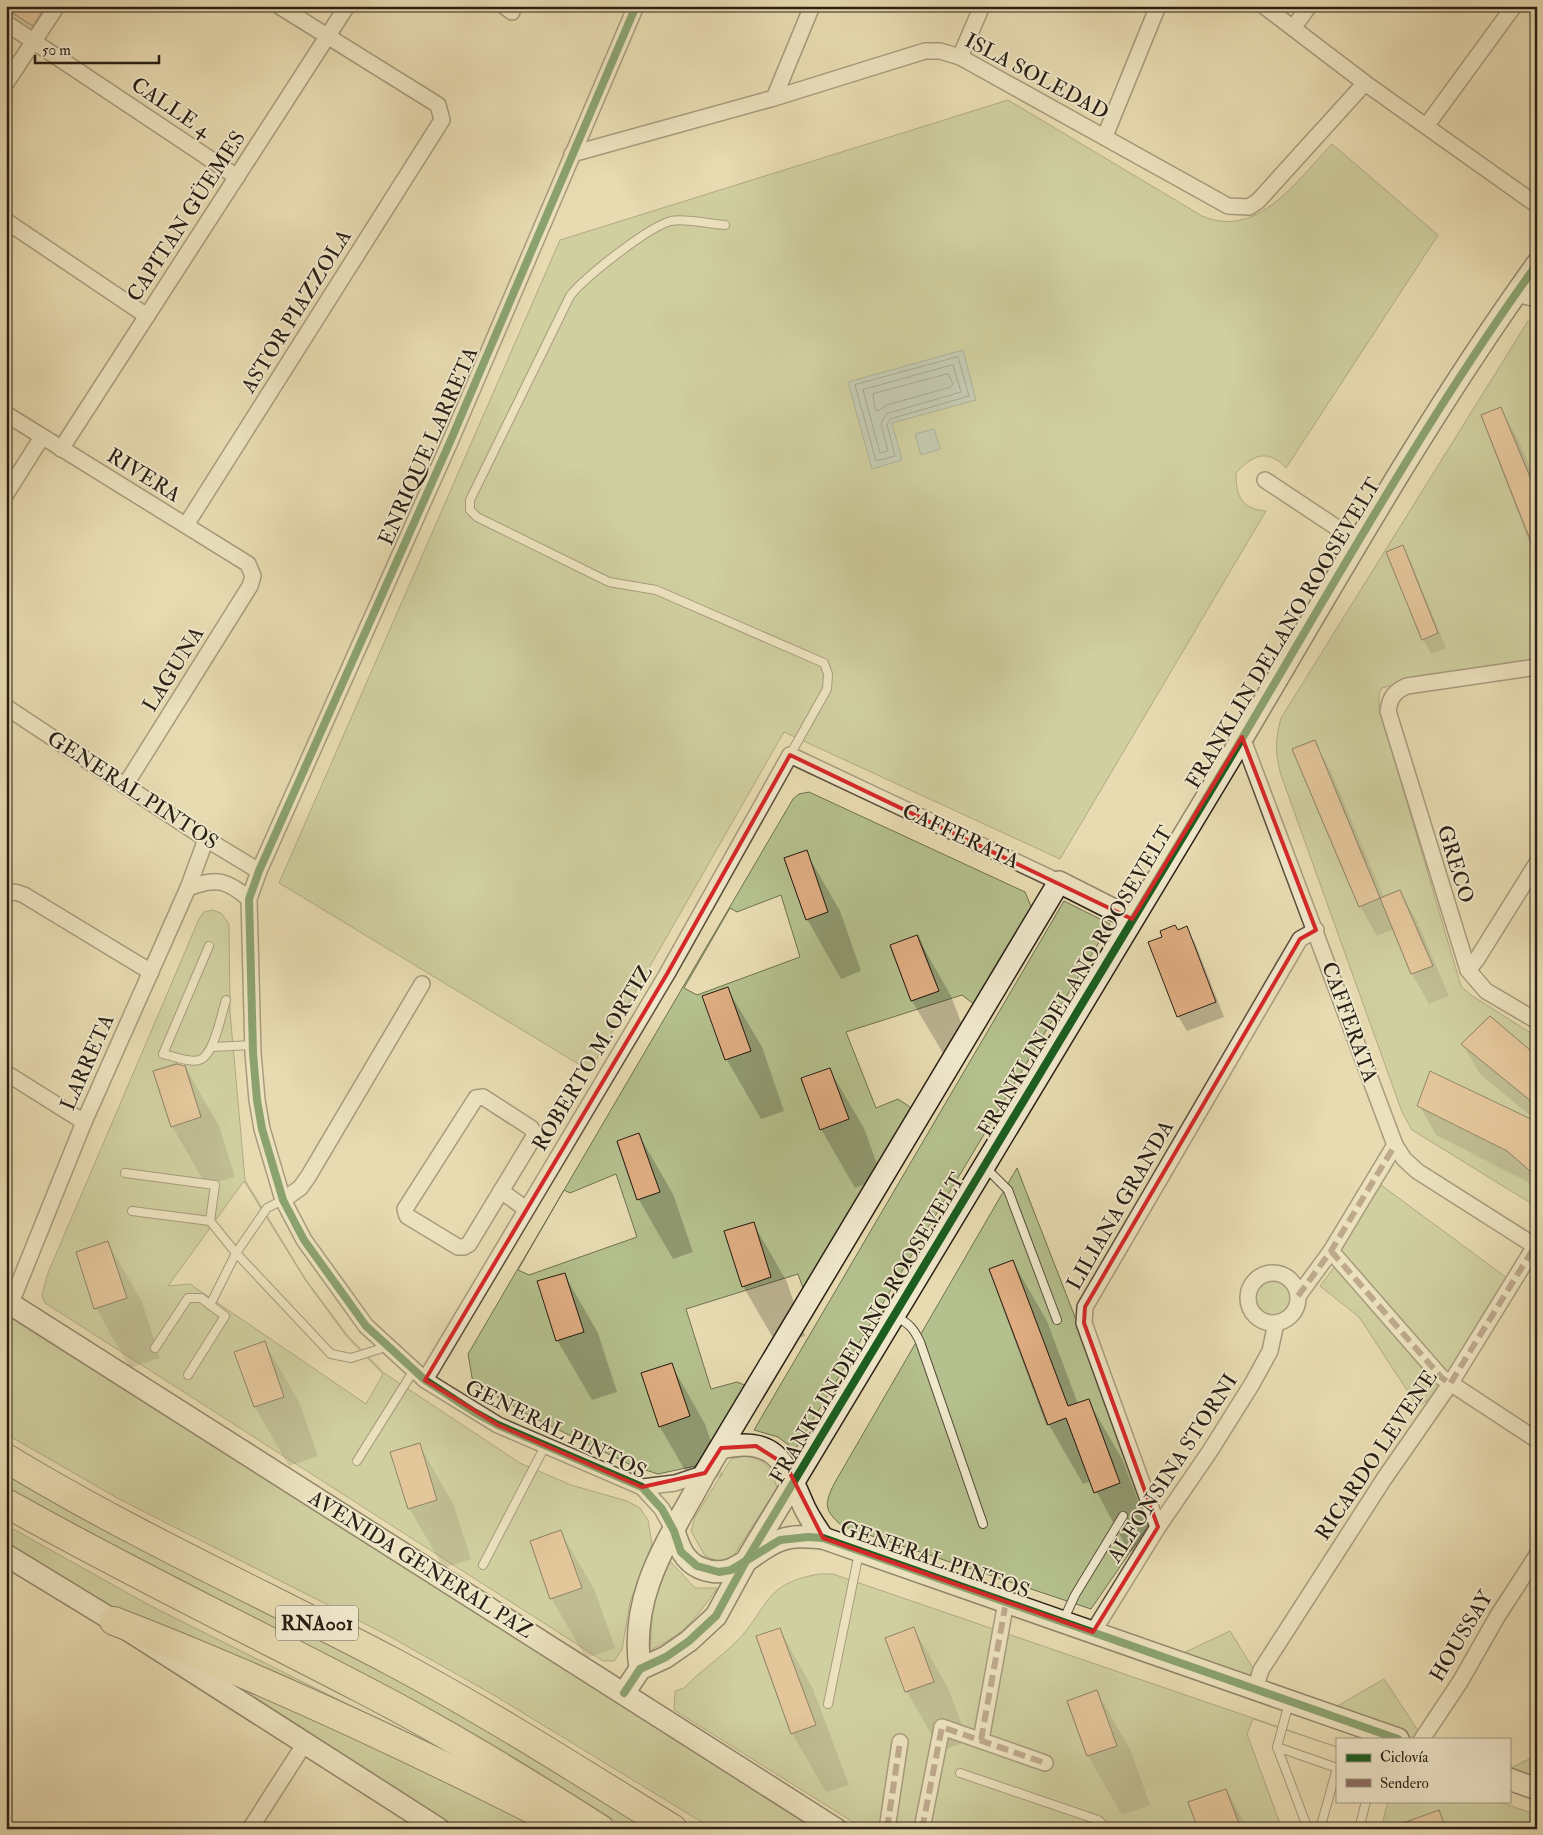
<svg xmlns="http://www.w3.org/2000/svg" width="1543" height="1835" viewBox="0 0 1543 1835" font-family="'IM FELL Double Pica',serif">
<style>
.green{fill:#b4c08d;stroke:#6f7051;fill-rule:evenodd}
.water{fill:#9bb9b6;stroke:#6e7c76}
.shadow{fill:#0003}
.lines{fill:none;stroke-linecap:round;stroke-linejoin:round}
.shore{stroke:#626c66;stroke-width:1}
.building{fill:#e0ad82;stroke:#2a2015}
.lane-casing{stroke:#5a4f3c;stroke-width:10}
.street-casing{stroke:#5a4f3c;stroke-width:18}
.secondary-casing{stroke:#2a2015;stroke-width:24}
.highway-casing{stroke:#2a2015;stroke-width:30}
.lane{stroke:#f0e8cc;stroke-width:8}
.street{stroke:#f0e8cc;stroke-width:15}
.secondary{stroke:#f0e8cc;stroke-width:21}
.highway{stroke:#e8dbb1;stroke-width:28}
.quiet{stroke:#8d6e63;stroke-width:6;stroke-dasharray:12 6;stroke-linecap:butt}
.cycleway-casing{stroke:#f0e8cc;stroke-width:11}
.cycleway{stroke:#1b5e20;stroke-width:8}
.marked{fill:none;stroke:#d62828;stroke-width:4;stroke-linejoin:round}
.labels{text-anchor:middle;stroke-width:4;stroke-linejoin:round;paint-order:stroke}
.shield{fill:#f0e8cc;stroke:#655c4c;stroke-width:1}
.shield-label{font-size:20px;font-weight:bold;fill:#2a2015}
.street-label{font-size:21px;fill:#2a2015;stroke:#f0e8cc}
</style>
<rect width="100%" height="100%" fill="#e8dbb1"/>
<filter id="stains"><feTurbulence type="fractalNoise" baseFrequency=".004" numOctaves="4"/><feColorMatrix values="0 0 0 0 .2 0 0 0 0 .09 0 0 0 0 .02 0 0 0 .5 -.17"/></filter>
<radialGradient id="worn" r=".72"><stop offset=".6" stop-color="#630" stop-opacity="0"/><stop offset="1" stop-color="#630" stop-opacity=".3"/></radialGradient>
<g class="green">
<path d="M1008 100 1202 216C1258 240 1297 180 1332 144L1438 235 1286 468C1268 448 1252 455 1236 473 1236 496 1241 509 1266 511L1060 859 784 732 590 1071 279 883 560 240Z"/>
<path d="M1528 321 1537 326V494L1501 408 1481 415 1537 560V662L1400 683 1382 688 1379 694V707L1461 986 1471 995 1537 1037V1056L1490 1016 1461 1044 1537 1106V1125L1507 1151 1537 1177V1207L1412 1130 1402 1112 1281 775C1275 754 1275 739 1281 718ZM1403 545 1438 633 1422 640 1387 552ZM1315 740 1380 898 1359 907 1292 749ZM1400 890 1433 966 1411 974 1380 898Z"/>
<path d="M809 792 1025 892 1033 911 700 1465 658 1474 633 1466 532 1417 473 1383 468 1354 793 799 799 794ZM807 850 828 912 806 920 784 858ZM781 895 800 957 697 995 684 988 730 908 737 912ZM918 935 939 991 911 1001 890 946ZM728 987 751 1051 725 1060 703 996ZM962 995 975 1005 913 1109 898 1099 876 1108 846 1032ZM830 1068 849 1119 820 1129 801 1079ZM639 1133 660 1192 637 1200 617 1142ZM616 1174 637 1237 529 1275 518 1270 564 1190 570 1193ZM754 1222 771 1277 742 1287 724 1231ZM565 1273 584 1332 556 1341 538 1281ZM798 1274 804 1291 747 1386 737 1382 711 1389 686 1309ZM672 1363 690 1416 659 1427 641 1373Z"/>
<path d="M1064 901 1110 924 795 1450 778 1437 754 1430Z"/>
<path d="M212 910 221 913 229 924 230 1012 245 1180 306 1280 348 1336 384 1373 520 1463 571 1485 627 1501 640 1508 648 1520 652 1544 630 1602 622 1650 614 1661H603L45 1303 42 1295 48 1273 199 919 204 912ZM184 1061 201 1117 171 1127 153 1071ZM244 1181 306 1281 347 1337 383 1374 366 1404 190 1284 168 1286ZM108 1241 127 1298 95 1309 76 1252ZM265 1341 284 1397 254 1407 235 1352ZM419 1443 437 1500 408 1509 391 1452ZM561 1530 581 1588 550 1599 530 1541Z"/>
<path d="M1017 1168 1075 1317 1148 1523V1526L1091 1609 842 1526C824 1510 824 1505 834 1484ZM1013 1260 1068 1406 1089 1399 1120 1483 1094 1493 1066 1418 1047 1425 989 1269Z"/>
<path d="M1377 1182 1507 1278 1450 1375H1444L1338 1253Z"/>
<path d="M1335 1266 1439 1383 1437 1393 1418 1407 1359 1317 1320 1286Z"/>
<circle cx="1274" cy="1298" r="20"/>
<path d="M6 1312 819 1829H713L492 1694 389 1636 119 1499 6 1434Z"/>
<path d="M746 1456C766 1460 772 1468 777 1488L734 1555 720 1562 705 1556 691 1531 695 1517 731 1459Z"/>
<path d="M6 1473 135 1546 409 1686 508 1741 647 1829H628C567 1790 505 1750 441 1715 297 1636 149 1567 6 1486Z"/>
<path d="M6 1525 149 1605 381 1721 113 1609 6 1542Z"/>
<path d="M670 1561 695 1588H717C697 1617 684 1635 650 1650L653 1604Z"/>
<path d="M819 1574H833L1337 1747 1253 1719 1247 1734 1282 1829H1241L1226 1789 1188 1802 1198 1829H864L674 1710 675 1691 684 1688C700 1671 720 1658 736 1642 770 1607 762 1584 819 1574ZM780 1628 816 1725 791 1734 756 1637ZM914 1628 934 1682 906 1692 885 1638ZM1097 1690 1116 1746 1087 1756 1067 1701Z"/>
<path d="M1230 1631 1256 1673 1250 1678 1179 1655Z"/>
<path d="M215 1669 545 1829H456L212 1673Z"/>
<path d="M1384 1679 1423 1738 1409 1737 1334 1708Z"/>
<path d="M1537 1755V1778L1511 1768Z"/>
<path d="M1388 1801H1497L1537 1815V1829H1446L1439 1810 1412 1829H1381Z"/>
</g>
<g class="water">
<path d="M963 350 976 400 892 423 902 460 872 469 848 382Z"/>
<path d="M934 429 940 449 921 455 915 434Z"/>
</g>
<g class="shadow">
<path d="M6 6H55L37 32 6 13Z"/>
<path d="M1501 409 1518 439 1537 485V557L1482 416Z"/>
<path d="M1403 547 1411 562 1446 648 1431 654 1423 639Z"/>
<path d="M1314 741 1331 771 1384 898 1400 891 1417 921 1449 996 1429 1004 1412 974 1394 929 1377 936 1360 906Z"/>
<path d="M806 852 840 911 861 971 841 979 807 919Z"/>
<path d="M1186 928 1195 943 1224 1017 1187 1031 1178 1016V932Z"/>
<path d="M917 936 951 996 972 1051 947 1060 912 1001 892 946Z"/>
<path d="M727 988 762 1047 784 1111 761 1119 727 1060 704 996Z"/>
<path d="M1463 1045 1537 1057V1121L1480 1074Z"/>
<path d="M185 1067 219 1126 235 1177 206 1185 172 1126Z"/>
<path d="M829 1069 864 1128 882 1178 855 1188 821 1129Z"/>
<path d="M1419 1105 1537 1126V1190L1526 1181 1436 1135Z"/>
<path d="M639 1135 673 1194 693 1252 673 1259 639 1200 618 1142Z"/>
<path d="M753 1223 787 1282 805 1336 777 1345 743 1286Z"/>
<path d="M108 1243 142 1302 160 1358 130 1368 96 1308Z"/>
<path d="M1013 1262 1047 1321 1078 1404 1088 1400 1122 1459 1154 1542 1129 1552 1091 1481 1083 1484 1049 1425Z"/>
<path d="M564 1274 598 1333 617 1392 592 1400 557 1340Z"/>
<path d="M265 1343 299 1402 318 1456 289 1466 255 1407 236 1353Z"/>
<path d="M671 1364 705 1424 723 1476 694 1486 660 1427Z"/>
<path d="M419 1444 453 1504 471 1559 444 1568 409 1508Z"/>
<path d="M561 1532 595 1591 615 1648 586 1658 551 1598Z"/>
<path d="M779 1629 813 1689 849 1785 826 1792 792 1733Z"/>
<path d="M914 1629 948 1688 968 1741 941 1751 907 1692 887 1639Z"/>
<path d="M1097 1692 1131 1751 1150 1805 1122 1815 1088 1756 1069 1702Z"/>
<path d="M1226 1790 1248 1829H1200Z"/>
<path d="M1439 1812 1448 1829H1413Z"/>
</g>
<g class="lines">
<g class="shore">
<path d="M958 357 969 396 890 419 887 425 895 456 876 461 855 385Z"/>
<path d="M953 365 961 392 886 414 881 424 888 451 880 453 863 390Z"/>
<path d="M948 374 953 384 951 387 887 405 878 411 875 409 873 394Z"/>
</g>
</g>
<g class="building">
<path d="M6 6H46L33 26 6 9Z"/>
<path d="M1501 407 1537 494V557L1481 415Z"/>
<path d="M1403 545 1438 633 1422 640 1386 552Z"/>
<path d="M1315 740 1380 898 1359 907 1292 749Z"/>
<path d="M807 850 828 912 806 920 784 858Z"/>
<path d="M1400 890 1433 966 1411 974 1380 898Z"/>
<path d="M1175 925 1178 930 1187 926 1216 1002 1177 1017 1148 942 1162 937 1160 931Z"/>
<path d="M917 935 939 991 911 1001 890 945Z"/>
<path d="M728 987 751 1051 725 1060 702 996Z"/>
<path d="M1490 1016 1537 1056V1106L1461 1044Z"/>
<path d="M177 1064 185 1066 201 1117 171 1127 153 1071Z"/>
<path d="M830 1068 849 1119 820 1130 801 1078Z"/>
<path d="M1430 1071 1537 1122V1177L1507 1151 1417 1106Z"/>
<path d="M639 1133 660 1192 637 1200 617 1141Z"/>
<path d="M754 1222 771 1277 742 1287 724 1231Z"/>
<path d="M108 1241 127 1298 94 1309 76 1252Z"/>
<path d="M1013 1260 1068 1406 1089 1399 1120 1483 1094 1493 1066 1418 1048 1425 989 1269Z"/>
<path d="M565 1273 584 1332 556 1341 537 1281Z"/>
<path d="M265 1341 284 1397 254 1407 234 1352Z"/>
<path d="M672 1363 690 1416 659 1427 641 1373Z"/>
<path d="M420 1443 437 1500 408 1509 390 1452Z"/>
<path d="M561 1530 582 1588 550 1599 530 1541Z"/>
<path d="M914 1627 934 1682 905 1692 885 1638Z"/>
<path d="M780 1628 816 1725 791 1734 756 1636Z"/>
<path d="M1097 1690 1117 1746 1087 1756 1067 1701Z"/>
<path d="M1226 1789 1241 1829H1198L1188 1802Z"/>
<path d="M1439 1810 1446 1829H1393L1392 1827Z"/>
</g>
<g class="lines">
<defs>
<g id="lane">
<path d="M725 225C710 224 685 218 671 221 648 227 585 277 570 296L470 500V510L477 517 609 582 656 590 824 663 828 674 827 689 790 755"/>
<path d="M209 946 163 1054C173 1056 190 1063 199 1060 214 1056 221 1015 226 1000"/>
<path d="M212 1047 253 1045"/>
<path d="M986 1168 1008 1190 1057 1320"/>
<path d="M125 1173 215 1185 210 1221"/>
<path d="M283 1200 267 1208 236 1253 331 1354 351 1358 389 1346"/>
<path d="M132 1211 210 1221 236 1253 210 1305"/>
<path d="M896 1317C909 1323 914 1329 920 1342L983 1524"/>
<path d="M155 1348 188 1298H201L225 1316 188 1375"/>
<path d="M357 1461 414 1370"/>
<path d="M483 1565 545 1446"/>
<path d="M1063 1621 1075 1595 1123 1516"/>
<path d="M1289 1703 1277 1747 1308 1829"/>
<path d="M828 1704 859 1553"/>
<path d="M1277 1747 1337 1768"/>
<path d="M960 1773 1098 1820 1108 1829"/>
<path d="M1320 1829 1337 1768"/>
<path d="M1359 1829 1366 1801"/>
</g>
<g id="street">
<path d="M504 6 512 12"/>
<path d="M636 6 450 442 259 871 249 899 253 1053 257 1100 262 1129 283 1200 304 1240 366 1326 425 1380 498 1425 642 1487 662 1509 674 1531"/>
<path d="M1264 6 1365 83 1537 205"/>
<path d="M6 23 237 177"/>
<path d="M1293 28 1309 6"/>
<path d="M960 57 982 6"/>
<path d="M6 83 57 6"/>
<path d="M774 98 812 6"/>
<path d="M1427 125 1514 6"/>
<path d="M1105 136 1158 6"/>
<path d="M572 154 774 98 925 51H940L960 57 1228 206 1249 207 1258 201 1365 83"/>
<path d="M6 221 147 316"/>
<path d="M1515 294 1537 299"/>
<path d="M6 414 248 564 253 576 250 586 126 784"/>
<path d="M61 449 347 6"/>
<path d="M1265 480 1357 541"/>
<path d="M6 494 42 437"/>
<path d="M186 525 442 120 438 105 279 6"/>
<path d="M1537 667 1407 686C1395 691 1390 697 1388 711L1468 970 1486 991 1537 1021"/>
<path d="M6 707 206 839 259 871"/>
<path d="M1242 737 1395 1145 1404 1159 1417 1171 1535 1246 1450 1384 1384 1479 1261 1670 1255 1689"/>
<path d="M188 888C216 877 227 880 249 899"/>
<path d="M6 894 15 892 24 895 151 972"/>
<path d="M1468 970 1477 959 1537 863"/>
<path d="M6 1073 84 1122"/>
<path d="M483 1097 531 1128 535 1135 469 1244 464 1247H458L407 1216 405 1209 476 1098Z"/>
<path d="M501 1191 526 1209"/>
<path d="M283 1200 300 1188 308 1177 422 984"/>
<path d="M1331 1251 1441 1377 1537 1440"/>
<circle cx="1273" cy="1298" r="25"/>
<path d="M1298 1296 1331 1251 1395 1145"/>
<path d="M11 1303 84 1122 188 888 206 839"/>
<path d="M425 1380 667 974 790 755 1059 882"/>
<path d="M642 1487 675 1483 705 1473"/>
<path d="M1158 1527 1084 1323 1085 1307 1300 939 1316 930"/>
<path d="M1093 1632 1158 1527 1210 1451 1252 1384 1270 1351 1276 1323"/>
<path d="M1422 1739 1460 1682 1497 1617 1537 1555"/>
<path d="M981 1740 1006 1602"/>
<path d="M250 1829 305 1743"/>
<path d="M887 1829 900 1742"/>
<path d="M922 1829 942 1727 1045 1763"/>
</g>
<g id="secondary">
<path d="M6 1301 836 1829"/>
<path d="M721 1448C772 1436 784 1459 802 1502 807 1515 815 1526 823 1538"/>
<path d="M674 1531C679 1547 684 1561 700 1568 736 1583 751 1550 781 1540 794 1535 809 1537 823 1538L1398 1739"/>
<path d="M6 1555 114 1621 439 1829"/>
<path d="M640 1669C629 1591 670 1539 705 1473L1059 882 1132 919"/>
<path d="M624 1693 640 1669 666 1657 689 1641 716 1616 746 1561C908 1293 1069 1025 1231 757 1330 591 1424 421 1537 264"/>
<path d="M1509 1779 1537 1789"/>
</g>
<g id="highway">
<path d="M6 1458C131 1534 264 1594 393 1662 489 1713 581 1772 673 1829"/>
<path d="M6 1503C123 1569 243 1627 362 1689 444 1731 522 1779 600 1829"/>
<path d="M114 1621C270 1681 422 1753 571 1829"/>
</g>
</defs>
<use href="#lane" class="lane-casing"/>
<use href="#street" class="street-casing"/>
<use href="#secondary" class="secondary-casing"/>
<use href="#highway" class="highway-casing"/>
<use href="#lane" class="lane"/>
<use href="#street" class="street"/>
<use href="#secondary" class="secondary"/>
<use href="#highway" class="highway"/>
<g class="quiet">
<path d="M1331 1251 1441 1377 1450 1384 1535 1246"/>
<path d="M1298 1296 1331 1251 1395 1145"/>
<path d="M981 1740 1006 1602"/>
<path d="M887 1829 900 1742"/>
<path d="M922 1829 942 1727 1045 1763"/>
</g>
<defs>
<g id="cycleway">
<path d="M636 6 450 442 259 871 249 899 253 1053 257 1100 262 1129 283 1200 304 1240 366 1326 425 1380 474 1412 498 1425 642 1487 662 1509 674 1531 681 1552 697 1566 719 1572 731 1570 780 1540 808 1537 823 1538 1398 1739"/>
<path d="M624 1693 640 1669 666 1657 689 1641 716 1616 746 1561C908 1293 1069 1025 1231 757 1330 591 1424 421 1537 264"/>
</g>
</defs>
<use href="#cycleway" class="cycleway-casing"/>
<use href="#cycleway" class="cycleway"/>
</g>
<path d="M0 0H1543V1835H0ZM1242 737 1316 930 1300 939 1085 1307 1084 1323 1158 1527 1093 1632 823 1538 786 1465 756 1446 721 1448 705 1473 642 1487 498 1425 425 1380 667 974 790 755 1132 919Z" fill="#e8dbb1" fill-opacity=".55" fill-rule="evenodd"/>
<path class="marked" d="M1242 737 1316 930 1300 939 1085 1307 1084 1323 1158 1527 1093 1632 823 1538 786 1465 756 1446 721 1448 705 1473 642 1487 498 1425 425 1380 667 974 790 755 1132 919Z"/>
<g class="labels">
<rect class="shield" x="276" y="1605.5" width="82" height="35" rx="4"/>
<g class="shield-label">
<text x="317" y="1630">RNA001</text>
</g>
<g class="street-label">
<text transform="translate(1037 76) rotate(28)" y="7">ISLA SOLEDAD</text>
<text transform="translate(171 107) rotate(34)" y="7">CALLE 4</text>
<text transform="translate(186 216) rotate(-57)" y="7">CAPITAN GÜEMES</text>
<text transform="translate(296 311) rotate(-58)" y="7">ASTOR PIAZZOLA</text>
<text transform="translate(428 446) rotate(-66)" y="7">ENRIQUE LARRETA</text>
<text transform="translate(144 475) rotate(32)" y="7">RIVERA</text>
<text transform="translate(1283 633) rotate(-59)" y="7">FRANKLIN DELANO ROOSEVELT</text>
<text transform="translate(173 669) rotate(-58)" y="7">LAGUNA</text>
<text transform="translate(133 790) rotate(33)" y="7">GENERAL PINTOS</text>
<text transform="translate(961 836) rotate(25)" y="7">CAFFERATA</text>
<text transform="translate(1456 864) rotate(73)" y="7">GRECO</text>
<text transform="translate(1075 981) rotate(-59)" y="7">FRANKLIN DELANO ROOSEVELT</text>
<text transform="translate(1350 1022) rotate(70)" y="7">CAFFERATA</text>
<text transform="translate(592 1058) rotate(-59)" y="7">ROBERTO M. ORTIZ</text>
<text transform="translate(87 1062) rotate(-66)" y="7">LARRETA</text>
<text transform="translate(1120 1205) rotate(-60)" y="7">LILIANA GRANDA</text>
<text transform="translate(867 1328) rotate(-59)" y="7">FRANKLIN DELANO ROOSEVELT</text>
<text transform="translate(556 1429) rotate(26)" y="7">GENERAL PINTOS</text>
<text transform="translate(1376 1455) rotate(-56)" y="7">RICARDO LEVENE</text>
<text transform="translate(1172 1468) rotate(-57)" y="7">ALFONSINA STORNI</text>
<text transform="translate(935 1559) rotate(19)" y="7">GENERAL PINTOS</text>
<text transform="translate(421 1564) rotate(32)" y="7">AVENIDA GENERAL PAZ</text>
<text transform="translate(1461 1636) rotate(-59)" y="7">HOUSSAY</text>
</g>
</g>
<rect width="1543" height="1835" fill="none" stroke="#e8dbb1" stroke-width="25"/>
<rect x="8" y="8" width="1528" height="1820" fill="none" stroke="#2a2015" stroke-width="2.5"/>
<rect x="12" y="12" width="1518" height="1810" fill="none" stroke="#2a2015"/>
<rect x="1336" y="1738" width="175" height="65" fill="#f0e8cc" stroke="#a19883"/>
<rect x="1346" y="1754" width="25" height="8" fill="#1b5e20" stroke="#a19883"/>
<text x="1380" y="1762" font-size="15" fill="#2a2015">Ciclovía</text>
<rect x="1346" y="1779" width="25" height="8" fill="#8d6e63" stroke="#a19883"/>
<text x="1380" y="1788" font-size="15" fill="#2a2015">Sendero</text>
<path d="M35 55v8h124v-8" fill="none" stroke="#2a2015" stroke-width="2.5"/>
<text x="42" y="55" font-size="15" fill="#2a2015" stroke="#f0e8cc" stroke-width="4" paint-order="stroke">50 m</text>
<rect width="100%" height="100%" filter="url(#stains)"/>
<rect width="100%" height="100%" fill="url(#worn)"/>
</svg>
